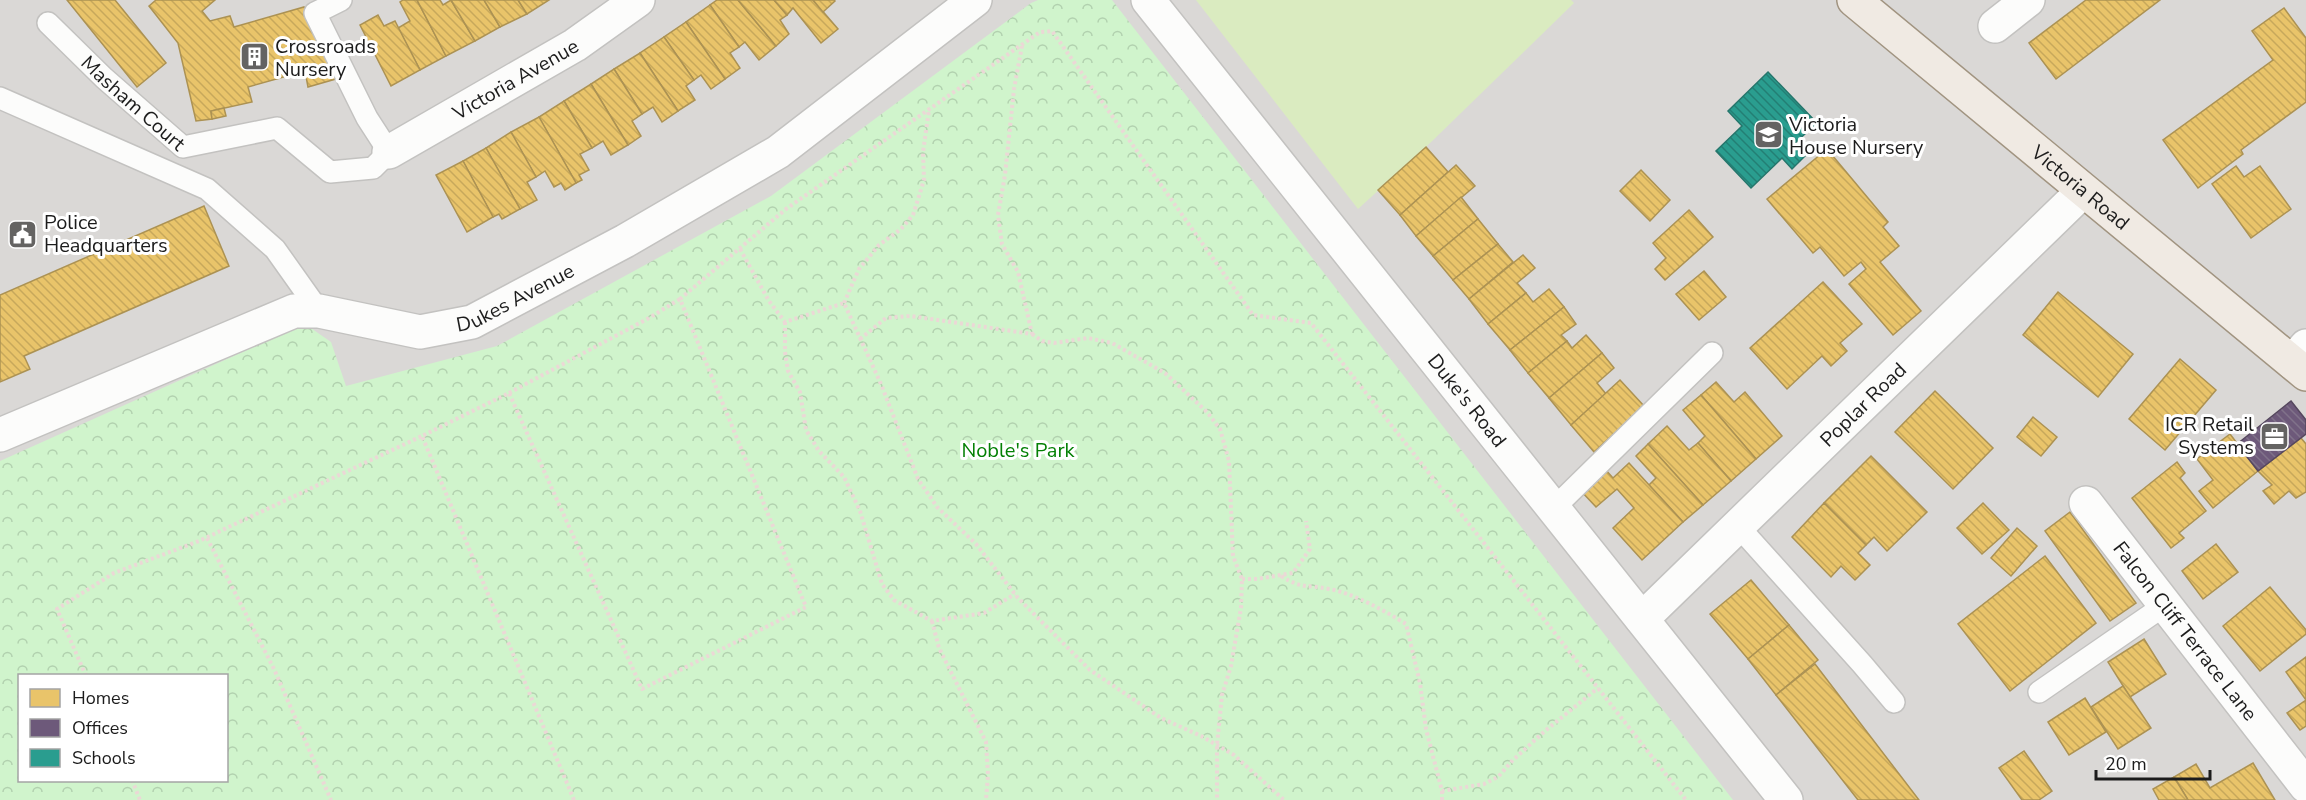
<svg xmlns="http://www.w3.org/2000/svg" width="2306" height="800" viewBox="0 0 2306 800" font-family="'Nunito Sans',sans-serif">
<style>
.residential{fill:#dad8d6;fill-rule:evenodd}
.grass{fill:#daebc0}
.park{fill:url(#park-crowns);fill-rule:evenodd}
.homes{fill:url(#homes-back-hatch);stroke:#ac9253;stroke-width:1.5}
.offices{fill:url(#offices-back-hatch);stroke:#55475e;stroke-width:1.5}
.schools{fill:url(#schools-back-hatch);stroke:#26766c;stroke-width:1.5}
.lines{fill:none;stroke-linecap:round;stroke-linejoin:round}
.service-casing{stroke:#c3c2c0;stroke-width:24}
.minor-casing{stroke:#c3c2c0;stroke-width:36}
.primary-casing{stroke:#a19481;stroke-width:36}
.path{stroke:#ebd8d6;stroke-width:4;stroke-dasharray:3 3;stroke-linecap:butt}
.service{stroke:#fcfcfb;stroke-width:21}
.minor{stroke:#fcfcfb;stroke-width:33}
.primary{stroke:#f0eae3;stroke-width:33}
.labels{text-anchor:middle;stroke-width:6;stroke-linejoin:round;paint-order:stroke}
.poi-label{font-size:20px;fill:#1c1c1c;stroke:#fff;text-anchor:start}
.street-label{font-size:20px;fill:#1c1c1c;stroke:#fff}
.park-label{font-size:20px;fill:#048005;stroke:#fff}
</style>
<defs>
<pattern id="park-crowns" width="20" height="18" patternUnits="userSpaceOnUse" patternTransform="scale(1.5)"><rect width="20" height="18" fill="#d0f4cc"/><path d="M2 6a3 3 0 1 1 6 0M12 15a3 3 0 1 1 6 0" fill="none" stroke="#b2d1af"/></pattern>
<pattern id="homes-back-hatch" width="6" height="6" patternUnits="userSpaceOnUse" patternTransform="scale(1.5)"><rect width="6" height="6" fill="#e9c46a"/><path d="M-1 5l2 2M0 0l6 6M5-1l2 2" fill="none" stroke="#c7a85b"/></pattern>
<pattern id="offices-back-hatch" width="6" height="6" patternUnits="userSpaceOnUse" patternTransform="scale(1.5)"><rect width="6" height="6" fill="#6d597a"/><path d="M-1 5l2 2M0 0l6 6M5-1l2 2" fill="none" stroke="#80728a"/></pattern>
<pattern id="schools-back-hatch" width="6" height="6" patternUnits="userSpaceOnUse" patternTransform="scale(1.5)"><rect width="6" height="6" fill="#2a9d8f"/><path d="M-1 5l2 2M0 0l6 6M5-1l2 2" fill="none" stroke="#237f74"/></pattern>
</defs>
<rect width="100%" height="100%" fill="#ebe8e4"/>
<path class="residential" d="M0 0H2306V800H0ZM20 676H226V780H20Z"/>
<path class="grass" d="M1196 0H1571L1574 3 1426 147 1358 209Z"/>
<path class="park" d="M1038 0H1112L1733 800H0V461L305 324 331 342 346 386 497 346 771 196 1031 3ZM20 676H226V780H20Z"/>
<g class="homes">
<path d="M67 0H115L166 63 137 87Z"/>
<path d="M156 0H215L202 11 210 21 230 16 234 27 304 7 336 79 308 87 305 71 248 87 252 102 211 111 212 119 196 121 178 43 149 6Z"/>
<path d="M403 0H417L446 56 420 70 398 28 410 21 400 2Z"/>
<path d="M417 0H440L443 5 451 0 475 41 446 56Z"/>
<path d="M451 0H484L500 27 475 41Z"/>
<path d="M484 0H518L527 14 500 27Z"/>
<path d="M518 0H549L527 14Z"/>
<path d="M717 0H738L776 46 759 60 745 42 739 47 710 5Z"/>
<path d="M738 0H774L787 15 780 20 789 34 776 46Z"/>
<path d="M774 0H813L838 29 821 43 793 8 787 15Z"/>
<path d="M813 0H834L835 1 823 12Z"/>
<path d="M2086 0H2160L2056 79 2029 43Z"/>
<path d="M710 5 739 47 730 53 740 68 725 79 686 22Z"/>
<path d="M2284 8 2306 38V102L2241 150 2243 154 2198 188 2163 140 2273 60 2252 31Z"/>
<path d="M378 15 384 26 395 21 420 70 391 86 360 25Z"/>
<path d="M686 22 725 79 711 89 701 75 694 80 664 37Z"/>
<path d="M664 37 694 80 686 86 695 100 678 111 640 53Z"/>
<path d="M640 53 678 111 662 122 653 107 642 114 614 69Z"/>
<path d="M614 69 642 114 632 121 641 136 628 145 591 84Z"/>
<path d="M591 84 628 145 611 155 603 141 592 148 564 101Z"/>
<path d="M564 101 592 148 580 154 589 170 579 175 582 180 576 183 539 117Z"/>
<path d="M224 108 226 116 212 119 211 111Z"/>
<path d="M539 117 576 183 565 190 561 183 554 187 545 171 536 177 511 132Z"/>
<path d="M511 132 536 177 527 182 537 200 520 209 486 148Z"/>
<path d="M1426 147 1448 172 1400 215 1378 190Z"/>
<path d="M486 148 520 209 502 219 499 214 493 217 463 161Z"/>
<path d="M1827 149 1888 222 1883 227 1899 246 1880 262 1921 311 1893 335 1849 284 1866 269 1861 262 1844 276 1820 247 1813 253 1767 199Z"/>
<path d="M463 161 493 217 467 232 436 175Z"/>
<path d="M1456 165 1475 186 1416 236 1400 215Z"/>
<path d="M2236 166 2244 177 2260 166 2291 209 2251 238 2212 184Z"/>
<path d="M1641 170 1670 200 1650 221 1620 191Z"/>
<path d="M1461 197 1478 219 1433 256 1416 236Z"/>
<path d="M204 206 229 266 24 356 30 369 0 382V295Z"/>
<path d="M1689 210 1713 237 1665 280 1655 269 1666 258 1653 243Z"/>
<path d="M1478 219 1498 244 1453 280 1433 256Z"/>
<path d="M1498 244 1513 262 1469 299 1453 280Z"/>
<path d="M1523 255 1535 268 1517 283 1526 293 1488 324 1469 299Z"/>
<path d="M1704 271 1726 297 1699 320 1676 294Z"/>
<path d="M1823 282 1862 324 1840 343 1847 351 1831 366 1822 356 1787 389 1750 348Z"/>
<path d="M1549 289 1564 307 1510 350 1488 324 1526 293 1533 302Z"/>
<path d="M2058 292 2133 354 2098 397 2023 335Z"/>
<path d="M1564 307 1576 324 1561 335 1567 341 1528 373 1510 350Z"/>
<path d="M1586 335 1602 353 1549 398 1528 373 1567 341 1572 348Z"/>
<path d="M1602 353 1614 368 1597 383 1606 394 1571 425 1549 398Z"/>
<path d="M2180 359 2216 390 2165 450 2129 419Z"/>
<path d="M1620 380 1644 406 1594 452 1571 425Z"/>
<path d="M1716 382 1734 402 1745 392 1782 436 1756 459 1701 395Z"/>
<path d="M1935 391 1993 448 1953 489 1895 432Z"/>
<path d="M1701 395 1756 459 1731 481 1698 443 1705 436 1683 410Z"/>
<path d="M2033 417 2057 437 2041 456 2017 437Z"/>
<path d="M1667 426 1689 450 1698 443 1731 481 1703 505 1648 444Z"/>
<path d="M2230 434 2258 471 2213 508 2199 491 2213 480 2197 459Z"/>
<path d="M2301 438 2306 444V492L2296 498 2289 491 2274 504 2263 491 2272 485 2258 471Z"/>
<path d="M1648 444 1703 505 1683 522 1649 485 1656 478 1636 456Z"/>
<path d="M1871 456 1927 512 1887 551 1874 537 1866 545 1824 503Z"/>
<path d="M2177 462 2185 473 2180 478 2206 511 2179 533 2184 538 2171 548 2132 498Z"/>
<path d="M1629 463 1683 522 1642 560 1613 528 1634 508 1617 489 1596 507 1581 491 1605 469 1613 478Z"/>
<path d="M1824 503 1866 545 1858 553 1870 565 1855 580 1841 566 1831 577 1792 537Z"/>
<path d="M1983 503 2009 530 1982 554 1957 528Z"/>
<path d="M2070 512 2136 603 2110 621 2045 531Z"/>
<path d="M2017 528 2037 546 2011 576 1991 558Z"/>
<path d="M2216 544 2238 572 2203 599 2182 571Z"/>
<path d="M2045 556 2096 623 2010 691 1958 624Z"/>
<path d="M1751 580 1789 625 1748 659 1710 614Z"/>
<path d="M2270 587 2306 630V634L2260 671 2223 626Z"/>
<path d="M1789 625 1818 660 1776 695 1748 659Z"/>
<path d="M2144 639 2166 674 2130 697 2108 662Z"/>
<path d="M2306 657V726L2300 730 2287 713 2306 700 2286 672Z"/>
<path d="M1815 664 1919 800H1858L1776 695Z"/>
<path d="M2123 686 2151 728 2118 749 2091 707Z"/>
<path d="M2085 698 2106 732 2069 755 2048 722Z"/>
<path d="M2024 751 2052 791 2039 800H2022L1999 768Z"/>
<path d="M2253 763 2275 800H2188L2174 777 2196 764 2210 788Z"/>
<path d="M2174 777 2188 800H2159L2153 789Z"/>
</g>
<path class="offices" d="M2291 401 2306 420V434L2258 471 2237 444Z"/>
<path class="schools" d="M1768 72 1817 123 1795 143 1806 155 1792 169 1782 158 1751 188 1716 151 1742 126 1728 111Z"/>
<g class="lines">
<defs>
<g id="service">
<path id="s1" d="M48 23 104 78 183 147 277 128 330 172 373 168 389 152 367 118 315 13 341 0"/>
<path d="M0 98 207 189 275 249 319 311"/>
<path d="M1553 509 1712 353"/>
<path d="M1738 526 1862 664 1894 702"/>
<path d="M2039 692 2165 605"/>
</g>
<g id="minor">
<path id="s2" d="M1148 0 1786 800"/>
<path d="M1995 26 2028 0"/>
<path id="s3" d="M389 152 575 45 638 0"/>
<path d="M2292 362 2306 346"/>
<path id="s4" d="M0 435 294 311H319L420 332 472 322 625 241 778 152 975 0"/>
<path id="s5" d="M2086 503 2306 786"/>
<path id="s6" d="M1642 619 2083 191"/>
</g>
<g id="primary">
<path id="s7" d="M1854 0 2306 374"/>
</g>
</defs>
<use href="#service" class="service-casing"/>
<use href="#minor" class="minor-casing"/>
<use href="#primary" class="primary-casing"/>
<g class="path">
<path d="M740 249 769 301 785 322 844 303 881 384 918 479 937 507 976 544 1018 598 1090 670 1161 718 1201 736 1234 755 1284 800"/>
<path d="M844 303 859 269 879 245 901 229 913 215 924 180 923 152 929 110"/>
<path d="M785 322V352L788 371 800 392 806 430 819 451 844 477 860 511 882 584 894 600 932 621 984 613 1015 594"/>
<path d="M1032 334 1042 341 1054 343 1088 338 1112 343 1165 373 1207 412 1220 429 1229 461 1233 556 1242 579 1241 608 1231 666 1222 695 1217 745V800"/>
<path d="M860 339 886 318 911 316 1032 334 1018 272 1002 244 998 215 1005 175 1014 89 1022 46"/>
<path d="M509 393 649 318 680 299"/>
<path d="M207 538 274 669 331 800"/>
<path d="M1281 576C1304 590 1306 584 1329 589 1353 593 1385 611 1406 624L1420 683 1426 729 1442 791 1484 784 1498 777 1513 760 1545 731 1598 688"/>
<path d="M1242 579H1257L1293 573 1310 549 1306 521"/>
<path d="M932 621 939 648 986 742 988 775 986 800"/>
<path d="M86 676 57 609 114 573 199 541 422 436"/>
<path d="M132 780 140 800"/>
<path d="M1442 791V800"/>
<path d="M574 800 422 436 509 393 642 689 806 607 680 299 786 209 1040 32 1052 31 1253 315 1311 323 1686 800"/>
</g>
<use href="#service" class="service"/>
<use href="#minor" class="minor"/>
<use href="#primary" class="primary"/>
</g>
<defs>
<symbol id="building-square" viewBox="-11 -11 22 22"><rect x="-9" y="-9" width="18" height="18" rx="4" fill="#646362" stroke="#fff"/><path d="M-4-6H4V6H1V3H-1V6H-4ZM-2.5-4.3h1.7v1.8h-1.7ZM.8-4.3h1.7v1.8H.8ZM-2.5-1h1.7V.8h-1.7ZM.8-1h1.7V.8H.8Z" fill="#fff"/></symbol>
<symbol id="school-square" viewBox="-11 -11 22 22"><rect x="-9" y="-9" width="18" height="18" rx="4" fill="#646362" stroke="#fff"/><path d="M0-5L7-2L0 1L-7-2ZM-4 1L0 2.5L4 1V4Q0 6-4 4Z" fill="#fff"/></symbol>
<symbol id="civic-square" viewBox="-11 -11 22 22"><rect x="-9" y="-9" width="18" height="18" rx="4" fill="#646362" stroke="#fff"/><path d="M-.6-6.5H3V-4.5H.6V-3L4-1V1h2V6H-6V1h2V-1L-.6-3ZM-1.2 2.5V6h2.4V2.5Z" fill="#fff"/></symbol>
<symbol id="office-square" viewBox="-11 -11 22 22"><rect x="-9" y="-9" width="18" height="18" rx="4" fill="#646362" stroke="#fff"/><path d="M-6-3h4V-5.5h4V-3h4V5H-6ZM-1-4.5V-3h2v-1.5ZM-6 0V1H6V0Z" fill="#fff"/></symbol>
</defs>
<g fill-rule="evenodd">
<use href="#building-square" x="238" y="40" width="33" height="33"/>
<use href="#school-square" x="1752" y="118" width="33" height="33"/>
<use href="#civic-square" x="6" y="218" width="33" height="33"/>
<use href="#office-square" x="2258" y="420" width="33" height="33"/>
</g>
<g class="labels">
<g class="poi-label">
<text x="275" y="53">Crossroads<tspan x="275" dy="23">Nursery</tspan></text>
<text x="1789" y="131">Victoria<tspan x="1789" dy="23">House Nursery</tspan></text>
<text x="44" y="229">Police<tspan x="44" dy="23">Headquarters</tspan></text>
<text x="2254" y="431" text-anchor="end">ICR Retail<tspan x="2254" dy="23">Systems</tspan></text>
</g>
<g class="street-label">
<text dy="7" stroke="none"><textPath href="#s3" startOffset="146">Victoria Avenue</textPath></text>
<text dy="7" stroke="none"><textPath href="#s1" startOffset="117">Masham Court</textPath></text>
<text dy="7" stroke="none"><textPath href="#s7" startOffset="294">Victoria Road</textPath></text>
<text dy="7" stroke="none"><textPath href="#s4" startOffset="549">Dukes Avenue</textPath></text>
<text dy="7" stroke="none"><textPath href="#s2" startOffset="512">Duke's Road</textPath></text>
<text dy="7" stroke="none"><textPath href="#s6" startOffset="308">Poplar Road</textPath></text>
<text dy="7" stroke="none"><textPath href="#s5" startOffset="162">Falcon Cliff Terrace Lane</textPath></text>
</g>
<g class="park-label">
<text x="1018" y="457">Noble's Park</text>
</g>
</g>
<rect x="18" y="674" width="210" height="108" fill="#ffffff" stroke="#a4a4a4" stroke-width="1.5"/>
<rect x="30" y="689" width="30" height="18" fill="#e9c46a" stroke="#a4a4a4" stroke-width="1.5"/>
<text x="72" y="704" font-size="18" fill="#1c1c1c">Homes</text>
<rect x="30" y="719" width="30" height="18" fill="#6d597a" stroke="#a4a4a4" stroke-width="1.5"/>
<text x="72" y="734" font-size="18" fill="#1c1c1c">Offices</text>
<rect x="30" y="749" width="30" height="18" fill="#2a9d8f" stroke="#a4a4a4" stroke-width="1.5"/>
<text x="72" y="764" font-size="18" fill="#1c1c1c">Schools</text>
<path d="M2096 770v9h114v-9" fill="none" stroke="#1c1c1c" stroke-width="3"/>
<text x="2105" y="770" font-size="18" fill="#1c1c1c" stroke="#ffffff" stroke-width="4.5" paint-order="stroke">20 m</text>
</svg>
